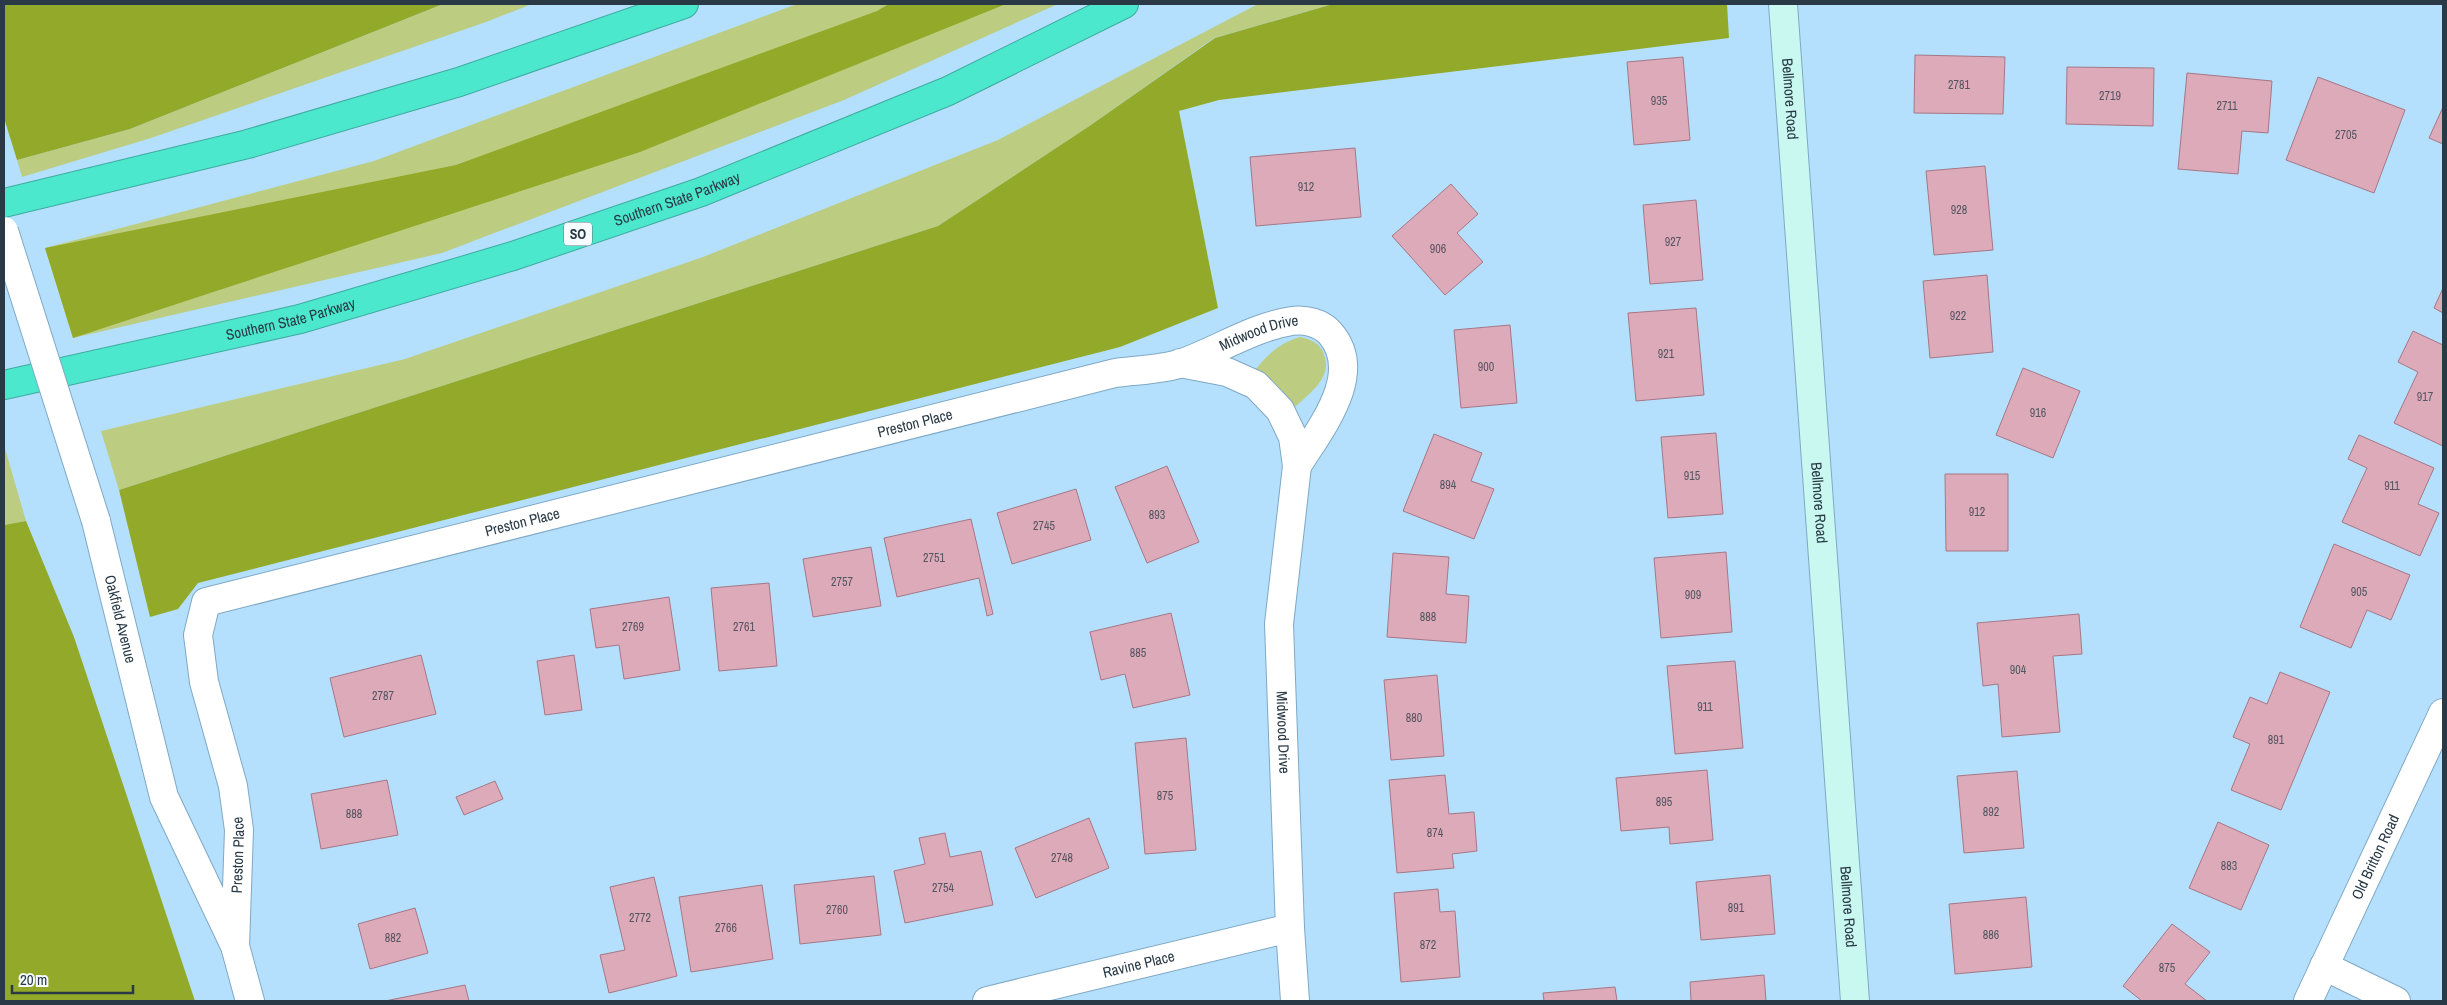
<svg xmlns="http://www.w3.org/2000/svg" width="2447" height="1005" viewBox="0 0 2447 1005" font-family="'Archivo Narrow',sans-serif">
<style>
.green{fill:#bccc81}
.forest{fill:#93a929}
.building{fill:#dcaab8;stroke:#a67786}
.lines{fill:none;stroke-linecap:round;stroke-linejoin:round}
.minor-casing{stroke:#7fa8c5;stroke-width:30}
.secondary-casing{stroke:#7fa8c5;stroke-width:30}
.motorway-casing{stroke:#3fab9e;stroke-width:30}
.minor{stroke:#fff;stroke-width:28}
.secondary{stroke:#c9f8f0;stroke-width:28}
.motorway{stroke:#4be8cd;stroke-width:28}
.minor-bridge-casing{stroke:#7fa8c5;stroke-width:30;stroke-linecap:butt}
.minor-bridge{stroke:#fff;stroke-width:28}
.labels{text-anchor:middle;stroke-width:4.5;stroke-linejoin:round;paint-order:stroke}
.number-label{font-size:12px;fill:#565662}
.shield{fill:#f6fbfe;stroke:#66747d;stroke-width:1}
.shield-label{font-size:14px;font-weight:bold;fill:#293a46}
.street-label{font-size:15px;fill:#293a46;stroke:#f6fbfe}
</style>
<rect width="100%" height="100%" fill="#b4e0fe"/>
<g class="green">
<path d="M443 4H532L486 22 151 138 22 177 17 160 130 129Z"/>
<path d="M797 4H1058L844 100 442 253 73 338 45 248 374 161Z"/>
<path d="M1258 4H1333L1214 38 1088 127 938 226 119 490 101 431 405 359 703 257 998 140Z"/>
<path d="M1300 337C1313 340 1322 344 1325 358 1331 379 1308 395 1294 408L1256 369C1269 353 1280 343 1300 337Z"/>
<path d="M4 445 26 521 4 525Z"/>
</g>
<g class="forest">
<path d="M4 4H443L130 129 17 160 4 118Z"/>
<path d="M889 4H1006L640 152 73 338 45 248 456 165 877 11Z"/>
<path d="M1333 4H1727L1729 38 1219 100 1179 111 1218 308 1120 347 198 583 178 609 150 617 119 490 938 226 1088 127 1215 38Z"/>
<path d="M26 521 74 637 195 1001H4V525Z"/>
</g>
<g class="building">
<path d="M1915 55 2005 57 2003 114 1914 113Z"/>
<path d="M1683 57 1690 140 1634 145 1627 62Z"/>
<path d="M2067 67 2154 68 2153 126 2066 124Z"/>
<path d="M2187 73 2272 81 2268 133 2242 131 2238 174 2178 169Z"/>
<path d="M2318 77 2405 110 2374 193 2286 160Z"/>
<path d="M2443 107V144L2429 138Z"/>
<path d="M1355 148 1361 217 1256 226 1250 157Z"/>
<path d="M1985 166 1993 250 1934 255 1926 171Z"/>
<path d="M1451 184 1478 214 1457 233 1483 262 1445 295 1392 236Z"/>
<path d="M1696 200 1703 280 1650 284 1643 205Z"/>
<path d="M1987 275 1993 352 1930 358 1923 281Z"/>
<path d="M2443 288V313L2434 308Z"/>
<path d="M1696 308 1704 395 1636 401 1628 313Z"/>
<path d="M1510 325 1517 403 1461 408 1454 330Z"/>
<path d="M2413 331 2443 345V446L2394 423 2418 372 2398 362Z"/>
<path d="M2023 368 2080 391 2053 458 1996 435Z"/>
<path d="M1716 433 1723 514 1668 518 1661 437Z"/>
<path d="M1434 434 1482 453 1471 481 1494 489 1474 539 1403 511Z"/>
<path d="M2359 435 2434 468 2418 504 2439 513 2420 556 2342 522 2367 468 2348 459Z"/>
<path d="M1167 466 1199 542 1147 563 1115 487Z"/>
<path d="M1945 474H2008V551H1946Z"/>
<path d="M1076 489 1091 540 1012 564 997 513Z"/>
<path d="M971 519 993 614 987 616 979 578 897 597 884 538Z"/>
<path d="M2334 544 2410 575 2391 620 2367 610 2351 648 2300 627Z"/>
<path d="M871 547 881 606 813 617 803 559Z"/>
<path d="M1726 552 1732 632 1661 638 1654 558Z"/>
<path d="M1393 553 1449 557 1446 594 1469 596 1466 643 1387 637Z"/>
<path d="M769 583 777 666 719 671 711 588Z"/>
<path d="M669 597 680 670 624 679 619 645 596 648 590 609Z"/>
<path d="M1171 613 1190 695 1133 708 1125 674 1101 680 1090 632Z"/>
<path d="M2079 614 2082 654 2053 656 2060 732 2002 737 1998 684 1983 686 1977 623Z"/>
<path d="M421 655 436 714 344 737 330 678Z"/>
<path d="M574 655 582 710 545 715 537 661Z"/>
<path d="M1735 661 1743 748 1675 754 1667 666Z"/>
<path d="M2280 672 2330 692 2281 810 2231 790 2250 744 2233 737 2250 697 2267 704Z"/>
<path d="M1437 675 1444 756 1391 760 1384 680Z"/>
<path d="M1186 738 1196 850 1145 854 1135 743Z"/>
<path d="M1707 770 1713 840 1670 844 1669 827 1621 831 1616 778Z"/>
<path d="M2017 771 2024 848 1964 853 1957 776Z"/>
<path d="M1445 775 1449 814 1474 812 1477 851 1452 854 1454 868 1397 873 1389 780Z"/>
<path d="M387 780 398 835 321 849 311 794Z"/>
<path d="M495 781 503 799 464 815 456 797Z"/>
<path d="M1089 818 1109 868 1036 898 1015 848Z"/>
<path d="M2218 822 2269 845 2241 910 2189 888Z"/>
<path d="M945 833 950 857 981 851 993 905 905 923 894 871 925 864 919 838Z"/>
<path d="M1770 875 1775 934 1701 940 1696 882Z"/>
<path d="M874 876 881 935 800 944 794 885Z"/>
<path d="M654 877 677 976 609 993 600 955 625 950 610 887Z"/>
<path d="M762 885 773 959 691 972 679 897Z"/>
<path d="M1438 889 1440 912 1455 911 1460 977 1401 982 1394 893Z"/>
<path d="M2026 897 2032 967 1955 974 1949 904Z"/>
<path d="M415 908 428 953 370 969 358 924Z"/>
<path d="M2172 924 2210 952 2185 984 2207 1001H2142L2123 986Z"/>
<path d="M1764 975 1766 1001H1691L1690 982Z"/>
<path d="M465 985 469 1001H385Z"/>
<path d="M1615 987 1617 1001H1544L1543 993Z"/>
</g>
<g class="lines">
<defs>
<g id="minor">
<path id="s1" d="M1180 363 1227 372 1256 385 1280 410 1293 437 1297 466 1279 624 1290 928 1295 1001"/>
<path id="s2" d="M96 521 164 797 235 946 250 1001"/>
<path id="s3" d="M235 946 239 830 233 786 204 682 198 635 206 602 1115 373C1136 370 1162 370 1182 363 1219 350 1253 327 1292 321 1305 319 1321 323 1330 333 1366 374 1319 430 1297 466"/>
<path d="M2324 966 2396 1001"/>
<path id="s4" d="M987 1001 1290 928"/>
<path id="s5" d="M2308 1001 2443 713"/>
</g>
<g id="secondary">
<path id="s6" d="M1783 4 1855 1001"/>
</g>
<g id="motorway">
<path d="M4 203 248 144 459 82 684 4"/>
<path id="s7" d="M4 385 300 319 513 256 701 192 948 91 1124 4"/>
</g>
</defs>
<use href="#minor" class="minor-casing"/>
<use href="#secondary" class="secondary-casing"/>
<use href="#motorway" class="motorway-casing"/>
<use href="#minor" class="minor"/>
<use href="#secondary" class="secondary"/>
<use href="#motorway" class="motorway"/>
<defs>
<path id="minor-bridge" d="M4 231 96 521"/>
</defs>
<use href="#minor-bridge" class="minor-bridge-casing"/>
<use href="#minor-bridge" class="minor-bridge"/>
</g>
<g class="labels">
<g class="number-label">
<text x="1959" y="89">2781</text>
<text x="2110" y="100">2719</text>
<text x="1659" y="105">935</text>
<text x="2227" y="110">2711</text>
<text x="2346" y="139">2705</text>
<text x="1306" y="191">912</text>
<text x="1959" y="214">928</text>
<text x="1673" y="246">927</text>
<text x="1438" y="253">906</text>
<text x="1958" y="320">922</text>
<text x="1666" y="358">921</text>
<text x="1486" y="371">900</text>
<text x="2425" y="401">917</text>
<text x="2038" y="417">916</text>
<text x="1692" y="480">915</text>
<text x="1448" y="489">894</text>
<text x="2392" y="490">911</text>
<text x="1977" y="516">912</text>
<text x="1157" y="519">893</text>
<text x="1044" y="530">2745</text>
<text x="934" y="562">2751</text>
<text x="842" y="586">2757</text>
<text x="2359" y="596">905</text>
<text x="1693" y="599">909</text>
<text x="1428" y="621">888</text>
<text x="633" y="631">2769</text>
<text x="744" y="631">2761</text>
<text x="1138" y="657">885</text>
<text x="2018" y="674">904</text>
<text x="383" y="700">2787</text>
<text x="1705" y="711">911</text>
<text x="1414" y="722">880</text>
<text x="2276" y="744">891</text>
<text x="1165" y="800">875</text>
<text x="1664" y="806">895</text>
<text x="1991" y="816">892</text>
<text x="354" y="818">888</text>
<text x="1435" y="837">874</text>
<text x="1062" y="862">2748</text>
<text x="2229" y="870">883</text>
<text x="943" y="892">2754</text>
<text x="1736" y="912">891</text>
<text x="837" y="914">2760</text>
<text x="640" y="922">2772</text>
<text x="726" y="932">2766</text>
<text x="1991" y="939">886</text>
<text x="393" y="942">882</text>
<text x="1428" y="949">872</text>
<text x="2167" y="972">875</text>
</g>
<rect class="shield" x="564" y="222.5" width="28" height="23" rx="4"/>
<g class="shield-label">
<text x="578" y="239">SO</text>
</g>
<g class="street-label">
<text dy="5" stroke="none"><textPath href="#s6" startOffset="95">Bellmore Road</textPath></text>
<text dy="5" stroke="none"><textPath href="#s7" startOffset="699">Southern State Parkway</textPath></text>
<text dy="5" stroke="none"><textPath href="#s7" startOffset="294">Southern State Parkway</textPath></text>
<text dy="5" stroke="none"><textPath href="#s3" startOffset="1438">Midwood Drive</textPath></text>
<text dy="5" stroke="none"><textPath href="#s3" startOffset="1081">Preston Place</textPath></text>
<text dy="5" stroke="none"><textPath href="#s6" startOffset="500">Bellmore Road</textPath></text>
<text dy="5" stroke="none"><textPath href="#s3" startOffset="676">Preston Place</textPath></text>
<text dy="5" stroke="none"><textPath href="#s2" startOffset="101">Oakfield Avenue</textPath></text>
<text dy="5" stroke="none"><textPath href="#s1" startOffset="441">Midwood Drive</textPath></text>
<text dy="5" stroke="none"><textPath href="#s3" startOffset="91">Preston Place</textPath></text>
<text dy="5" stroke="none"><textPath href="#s5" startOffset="159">Old Britton Road</textPath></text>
<text dy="5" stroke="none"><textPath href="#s6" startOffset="905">Bellmore Road</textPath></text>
<text dy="5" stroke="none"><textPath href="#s4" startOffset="156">Ravine Place</textPath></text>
</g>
</g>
<rect width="2447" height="1005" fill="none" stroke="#293a46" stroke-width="10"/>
<path d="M12 985v8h121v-8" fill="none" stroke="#293a46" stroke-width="2.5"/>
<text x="20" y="985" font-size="15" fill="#293a46" stroke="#f6fbfe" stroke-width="4" paint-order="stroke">20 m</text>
</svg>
